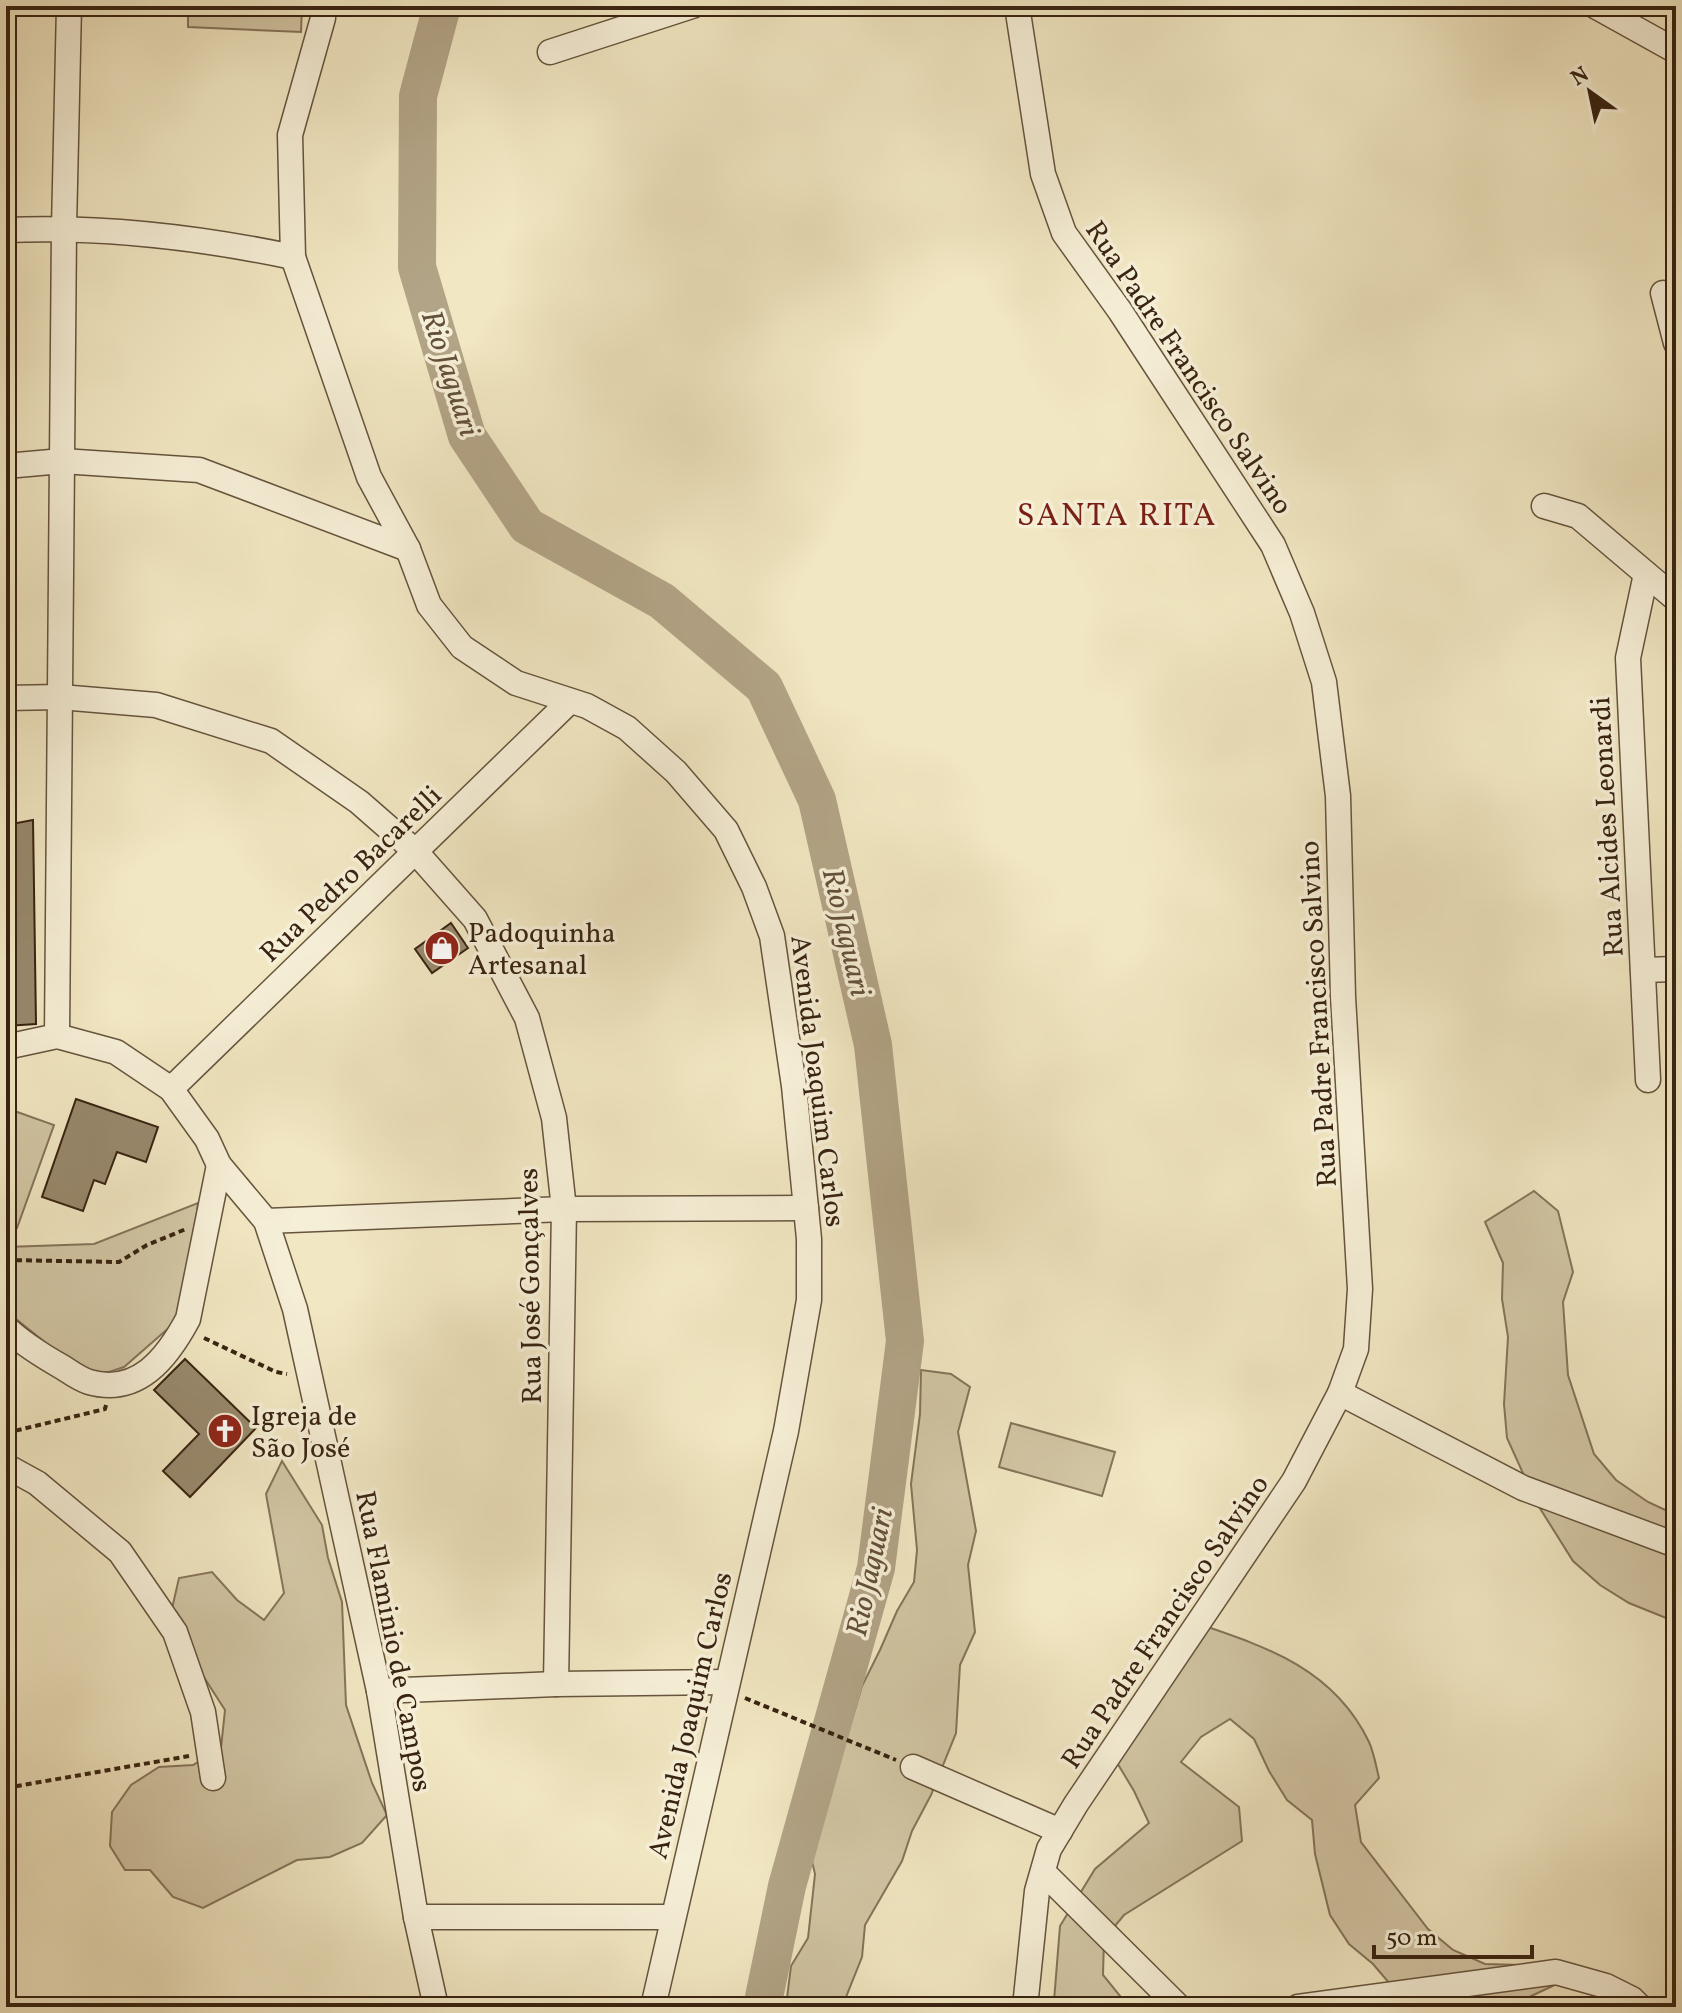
<svg xmlns="http://www.w3.org/2000/svg" width="1682" height="2013" viewBox="0 0 1682 2013" font-family="Vollkorn,serif">
<style>
.green{fill:#d2c6a4;stroke:#85745a;stroke-width:2}
.lines{fill:none;stroke-linecap:round;stroke-linejoin:round}
.river{stroke:#b2a486;stroke-width:38}
.building{fill:#98896d;stroke:#382311;stroke-width:2}
.minor-casing{stroke:#66543d;stroke-width:27}
.path{stroke:#382311;stroke-width:4;stroke-dasharray:6 4;stroke-linecap:butt}
.minor{stroke:#f6efd7;stroke-width:24}
.labels{text-anchor:middle;stroke-width:7;stroke-linejoin:round;paint-order:stroke}
.street-label{font-size:28px;fill:#382311;stroke:#f6efd7}
.poi-label{font-size:28px;fill:#382311;stroke:#f6efd7;text-anchor:start}
.water-label{font-size:30px;font-style:italic;fill:#63503a;stroke:#f6efd7}
.quarter-label{font-size:32px;letter-spacing:2px;fill:#7a1f14;stroke:#f6efd7}
</style>
<rect width="100%" height="100%" fill="#f1e7c2"/>
<filter id="stains"><feTurbulence type="fractalNoise" baseFrequency=".0025" numOctaves="4"/><feColorMatrix values="0 0 0 0 .2 0 0 0 0 .09 0 0 0 0 .02 0 0 0 .5 -.17"/></filter>
<radialGradient id="worn" r=".72"><stop offset=".6" stop-color="#630" stop-opacity="0"/><stop offset="1" stop-color="#630" stop-opacity=".3"/></radialGradient>
<g class="green">
<path d="M188 6H302L301 32 188 27Z"/>
<path d="M6 1108 54 1125 17 1228 6 1224Z"/>
<path d="M1534 1191 1558 1211 1573 1272 1563 1302 1568 1375 1594 1454 1616 1480 1648 1502 1676 1515V1622L1629 1603 1600 1585 1573 1561 1536 1502 1507 1438 1504 1404 1508 1337 1502 1299 1503 1263 1485 1222Z"/>
<path d="M198 1203 193 1250 179 1319 124 1367 109 1372H93L56 1351 6 1311V1247L94 1244Z"/>
<path d="M921 1370 951 1374 970 1387 958 1432 976 1531 968 1565 975 1632 960 1665 956 1733 931 1795 912 1831 902 1861 865 1925 862 1957 842 2007H791L787 1998 791 1966 808 1938 815 1874 808 1844 829 1783 843 1750 862 1686 880 1650 897 1611 914 1582 917 1550 911 1484 920 1414Z"/>
<path d="M1011 1423 1115 1452 1102 1496 999 1467Z"/>
<path d="M282 1461 322 1525 328 1558 342 1602 346 1705 372 1783 387 1815 362 1843 330 1857 297 1860 203 1908 173 1897 150 1870H125L110 1846 112 1812 131 1785 159 1767 193 1765 221 1748 225 1710 189 1654 171 1613 179 1578 212 1572 237 1600 264 1620 284 1593 266 1494Z"/>
<path d="M1196 1623C1267 1647 1334 1669 1369 1742 1374 1753 1376 1766 1379 1778L1355 1805 1361 1842 1428 1929 1453 1950 1485 1964 1521 1965 1557 1984 1525 1999 1496 2007 1427 2001 1396 1991 1373 1964 1349 1944 1330 1915 1315 1854 1312 1820 1287 1800 1269 1771 1254 1739 1230 1719 1201 1737 1181 1762 1239 1807 1242 1841 1124 1915 1104 1939 1103 1975 1129 2007H1058L1054 2001 1060 1926 1095 1869 1149 1823 1134 1791 1116 1761 1134 1697Z"/>
</g>
<g class="lines">
<path class="river" d="M442 6 418 96 417 267 467 436 527 526 662 601 764 687 817 800 873 1045 905 1341 876 1568 787 1886 762 2007"/>
</g>
<g class="building">
<path d="M33 820 36 1024 6 1026V825Z"/>
<path d="M451 923 468 948 432 973 415 949Z"/>
<path d="M76 1099 158 1127 146 1162 117 1152 105 1184 94 1180 83 1211 42 1197Z"/>
<path d="M185 1359 256 1428 190 1497 163 1471 199 1434 154 1390Z"/>
</g>
<g class="lines">
<defs>
<g id="minor">
<path d="M322 6 323 18 290 135 293 257 369 477 408 549 429 605 462 647 516 683 587 706 627 728 676 772 726 830 754 887 772 936 794 1086 809 1239V1300L786 1431 653 2007"/>
<path d="M1017 6 1043 174 1064 233 1120 311 1273 545 1302 613 1324 682 1338 796 1343 997 1360 1289 1356 1349 1340 1393 1294 1481 1076 1804 1049 1849 1037 1891 1025 2007"/>
<path d="M1595 6 1676 51"/>
<path d="M550 52 692 6"/>
<path d="M6 230C103 226 198 237 293 257"/>
<path d="M1663 293 1676 343"/>
<path d="M6 466 62 461 199 470 408 549"/>
<path d="M1544 506 1578 516 1676 599"/>
<path d="M1646 574 1628 658 1648 1080"/>
<path d="M6 698 60 697 156 705 271 741 359 802 415 851 475 919 527 1018 554 1118 564 1209 556 1684"/>
<path d="M1643 970 1676 969"/>
<path d="M57 1036 64 228 69 6"/>
<path d="M6 1047 57 1036 116 1052 171 1089 207 1139 219 1165 266 1221 295 1309 379 1691 416 1917 436 2007"/>
<path d="M171 1089 570 701"/>
<path d="M266 1221 564 1209 806 1208"/>
<path d="M6 1328C23 1344 41 1355 62 1367 70 1372 79 1379 89 1382 138 1396 167 1358 188 1319L219 1165"/>
<path d="M1340 1393 1523 1488 1676 1545"/>
<path d="M6 1466 37 1483 120 1552 175 1632 203 1712 213 1778"/>
<path d="M379 1691 556 1684 727 1682"/>
<path d="M913 1767 1060 1831"/>
<path d="M1043 1872 1179 2007"/>
<path d="M416 1917H672"/>
<path d="M1298 2007 1556 1972 1606 1986 1632 1999 1640 2007"/>
</g>
</defs>
<use href="#minor" class="minor-casing"/>
<g class="path">
<path d="M6 1260 119 1262 147 1245 186 1229"/>
<path d="M204 1338 276 1372 287 1374"/>
<path d="M6 1433 105 1409 106 1405"/>
<path d="M745 1698 896 1760"/>
<path d="M6 1788 189 1756"/>
</g>
<use href="#minor" class="minor"/>
</g>
<defs>
<symbol id="shop-disc" viewBox="-11 -11 22 22"><circle r="9.5" fill="#8f2418" stroke="#f6efd7"/><path d="M-5-2.5h2.3a2.7 3.5 0 0 1 5.4 0H5L5.5 6h-11ZM-1.5-2.5h3a1.5 2.3 0 0 0-3 0Z" fill="#fff"/></symbol>
<symbol id="church-disc" viewBox="-11 -11 22 22"><circle r="9.5" fill="#8f2418" stroke="#f6efd7"/><path d="M-1.2-6h2.4v3.5h3.3v2.4h-3.3V6h-2.4V-.1h-3.3v-2.4h3.3Z" fill="#fff"/></symbol>
</defs>
<g fill-rule="evenodd">
<use href="#shop-disc" x="422" y="928" width="40" height="40"/>
<use href="#church-disc" x="205" y="1411" width="40" height="40"/>
</g>
<g class="labels">
<g class="street-label">
<text transform="translate(1190 367) rotate(56)" y="10">Rua Padre Francisco Salvino</text>
<text transform="translate(1606 827) rotate(-93)" y="10">Rua Alcides Leonardi</text>
<text transform="translate(350 873) rotate(-44)" y="10">Rua Pedro Bacarelli</text>
<text transform="translate(1317 1014) rotate(-93)" y="10">Rua Padre Francisco Salvino</text>
<text transform="translate(819 1081) rotate(83)" y="10">Avenida Joaquim Carlos</text>
<text transform="translate(529 1286) rotate(-91)" y="10">Rua José Gonçalves</text>
<text transform="translate(1164 1621) rotate(-56)" y="10">Rua Padre Francisco Salvino</text>
<text transform="translate(395 1641) rotate(79)" y="10">Rua Flaminio de Campos</text>
<text transform="translate(689 1715) rotate(-77)" y="10">Avenida Joaquim Carlos</text>
</g>
<g class="poi-label">
<text x="468" y="942">Padoquinha<tspan x="468" dy="32">Artesanal</tspan></text>
<text x="251" y="1425">Igreja de<tspan x="251" dy="32">São José</tspan></text>
</g>
<g class="water-label">
<text transform="translate(451 373) rotate(72)" y="10">Rio Jaguari</text>
<text transform="translate(847 932) rotate(77)" y="10">Rio Jaguari</text>
<text transform="translate(869 1572) rotate(-78)" y="10">Rio Jaguari</text>
</g>
<g class="quarter-label">
<text x="1117" y="525">SANTA RITA</text>
</g>
</g>
<rect width="1682" height="2013" fill="none" stroke="#f1e7c2" stroke-width="32"/>
<rect x="8" y="8" width="1666" height="1997" fill="none" stroke="#382311" stroke-width="4"/>
<rect x="16" y="16" width="1650" height="1981" fill="none" stroke="#382311" stroke-width="2"/>
<g transform="translate(1590 92) rotate(327)" stroke="#f6efd7" stroke-width="6" paint-order="stroke">
<path d="M0-6L14 30L0 20L-14 30Z" fill="#382311"/>
<text y="-12" font-size="22" font-weight="bold" text-anchor="middle" fill="#382311">N</text>
</g>
<path d="M1374 1945v12h158v-12" fill="none" stroke="#382311" stroke-width="4"/>
<text x="1386" y="1945" font-size="24" fill="#382311" stroke="#f6efd7" stroke-width="6" paint-order="stroke">50 m</text>
<rect width="100%" height="100%" filter="url(#stains)"/>
<rect width="100%" height="100%" fill="url(#worn)"/>
</svg>
